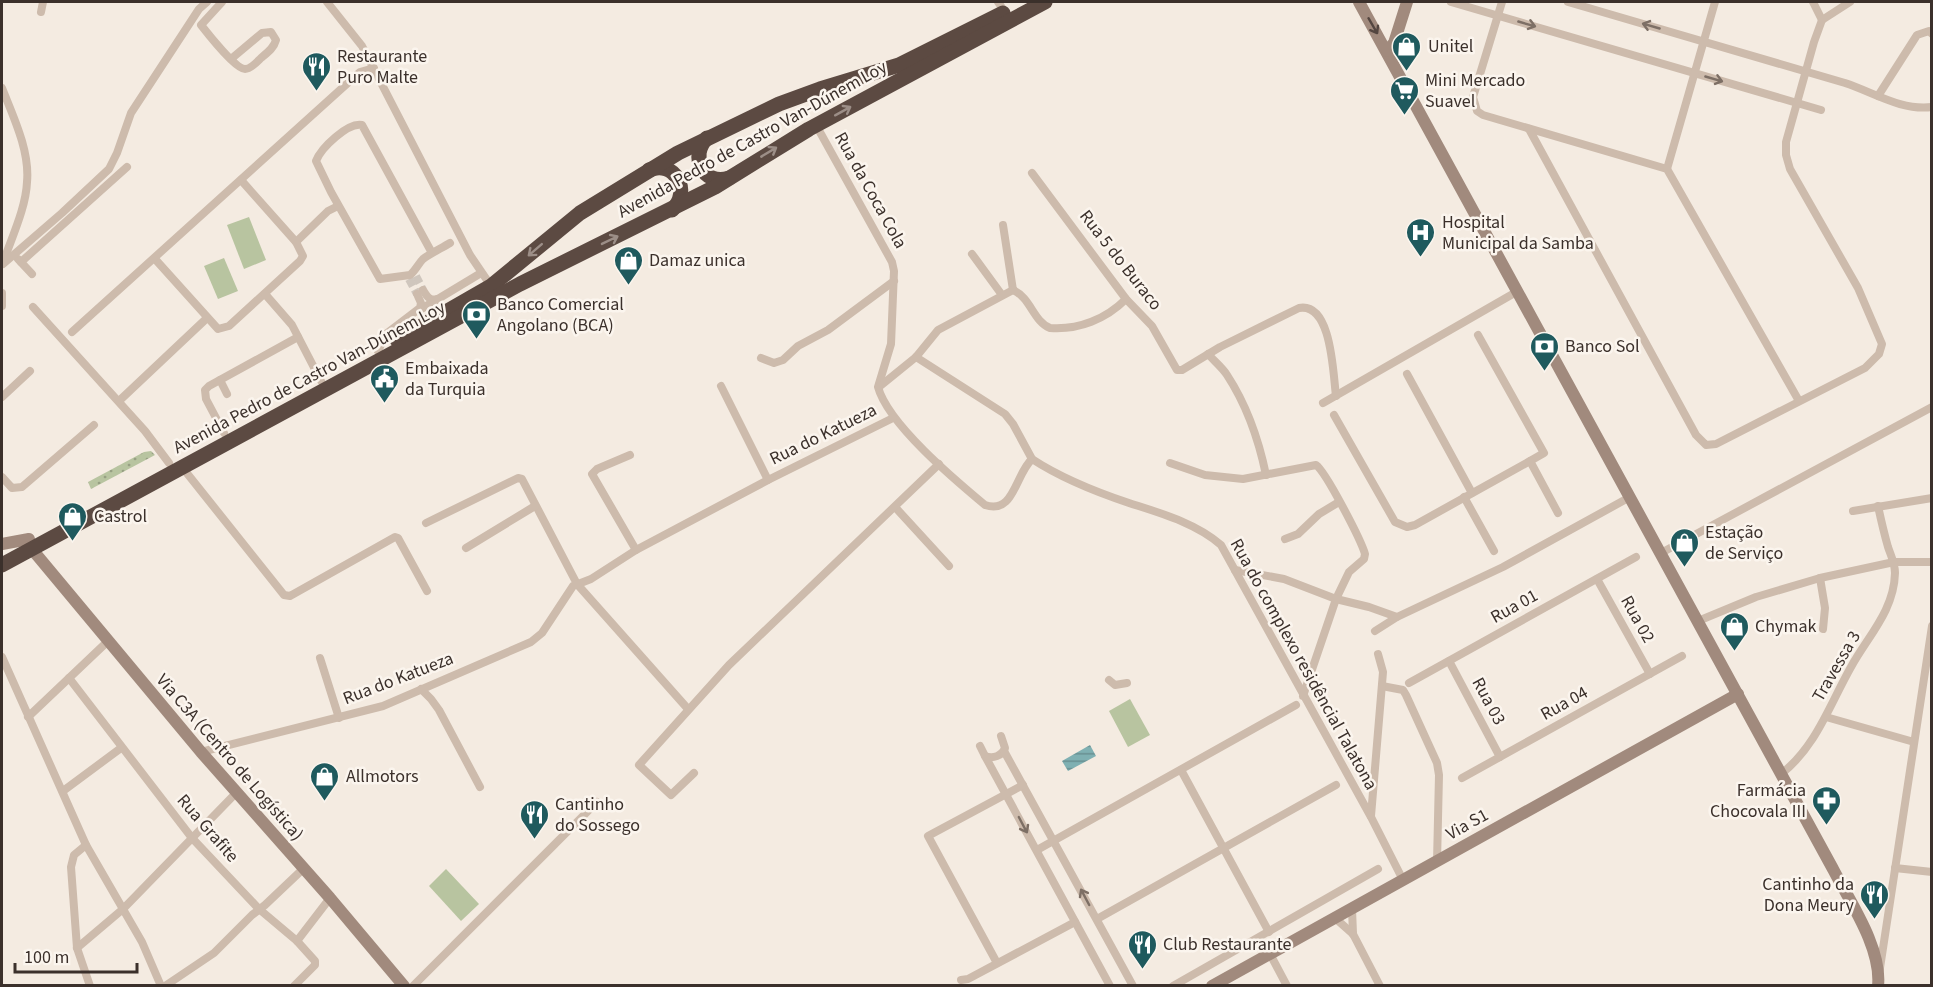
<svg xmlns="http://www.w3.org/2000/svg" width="1933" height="987" viewBox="0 0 1933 987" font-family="'Source Sans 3',sans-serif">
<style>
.grass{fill:url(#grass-dots)}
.green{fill:#b8c4a0}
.water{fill:url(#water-rules)}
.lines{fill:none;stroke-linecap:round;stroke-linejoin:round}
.street-tunnel{stroke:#cfc6bd;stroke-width:8;stroke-dasharray:8 4;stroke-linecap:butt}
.street{stroke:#cdbbac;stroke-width:8}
.secondary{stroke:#a18a7d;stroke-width:12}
.highway{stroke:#5c4a42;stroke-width:15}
.oneway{stroke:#7d6f65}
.oneway2{stroke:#544640}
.oneway3{stroke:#9c8e87}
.labels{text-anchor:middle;stroke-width:5;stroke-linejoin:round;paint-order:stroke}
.poi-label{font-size:18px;fill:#3b302b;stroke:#fbf5ee;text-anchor:start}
.street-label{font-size:18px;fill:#3b302b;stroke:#fbf5ee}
</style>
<defs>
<pattern id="grass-dots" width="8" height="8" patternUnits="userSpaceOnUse" patternTransform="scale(1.5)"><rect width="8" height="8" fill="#b8c4a0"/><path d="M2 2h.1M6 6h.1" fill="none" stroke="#97a083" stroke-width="1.8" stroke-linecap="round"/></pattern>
<pattern id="water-rules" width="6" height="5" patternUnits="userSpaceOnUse" patternTransform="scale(1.5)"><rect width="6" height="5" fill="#7fb0b2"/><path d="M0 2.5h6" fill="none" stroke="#699091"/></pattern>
</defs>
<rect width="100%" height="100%" fill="#f4ebe1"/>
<path class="grass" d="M151 451 155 455 91 489 88 482 144 452Z"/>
<g class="green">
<path d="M249 217 266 260 244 269 227 225Z"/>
<path d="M224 258 238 291 218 299 204 266Z"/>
<path d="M1130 699 1150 735 1128 747 1109 711Z"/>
<path d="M446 869 479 904 461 921 429 886Z"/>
</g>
<path class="water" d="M1090 745 1096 756 1068 771 1062 761Z"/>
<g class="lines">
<g class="street-tunnel">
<path d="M416 276 423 290"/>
<path d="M409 279 417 294"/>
</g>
<g class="street">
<path d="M222 2 201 25C208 34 236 69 245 69 251 69 257 62 261 58 267 53 274 48 276 40L271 32 262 33 231 59"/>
<path d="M327 2 362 46 470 255 491 286"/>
<path d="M998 2 1005 12"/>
<path d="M1451 2 1821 110"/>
<path d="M1502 2 1473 97 1477 111 1483 115 1667 169 1799 401"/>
<path d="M1568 2C1660 29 1752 55 1845 83 1873 92 1901 111 1932 107"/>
<path d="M1813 2 1822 20"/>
<path d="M41 12 43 2"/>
<path d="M2 88C13 116 30 151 27 182 26 208 11 239 3 263"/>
<path d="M1878 96 1917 35 1929 31 1932 34"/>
<path d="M816 125 892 262 894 271 891 344 878 387C888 424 955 480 985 505 1014 515 1015 475 1032 459 1061 478 1096 492 1129 503 1160 513 1196 523 1221 545L1371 817 1403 880"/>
<path d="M1529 129 1696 435 1706 445 1716 444 1865 368 1879 354 1882 344 1858 288 1790 169 1786 155V142L1814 42 1822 20 1850 2"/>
<path d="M1667 169 1715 2"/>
<path d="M1032 173 1126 299 1152 326 1177 370H1182L1220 347 1299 308C1332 302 1333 374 1336 396"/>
<path d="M1003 225 1013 290"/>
<path d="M296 242 328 211 338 206"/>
<path d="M432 253 362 125C348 122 321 148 316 161L331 192 380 279 410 275C416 270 418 264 423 259 431 253 442 248 450 243"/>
<path d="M972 254 1002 295"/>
<path d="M18 259 32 274"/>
<path d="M155 259 218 329 229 326 300 261 303 256 296 242 241 180"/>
<path d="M21 262 127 167"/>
<path d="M3 264 62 213 109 169 117 153 131 113 199 9 207 2"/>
<path d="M423 290C427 297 430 301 438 299"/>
<path d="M2 293V306"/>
<path d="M265 294 292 325 321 381"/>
<path d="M33 307 145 431 169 463"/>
<path d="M418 311 481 273"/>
<path d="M72 332 360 72 374 68"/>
<path d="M378 351 386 334 420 308 421 303 417 294"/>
<path d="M1208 354C1214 361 1222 367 1227 375 1246 404 1259 441 1266 475"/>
<path d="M916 357 1005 414 1013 424 1032 459"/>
<path d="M761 358 774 363 783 360 798 346 828 330 894 281"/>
<path d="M1407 374 1472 493"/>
<path d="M220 380 227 394"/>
<path d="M721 386 768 480"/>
<path d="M879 387 916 357 938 330 1013 290C1031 298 1033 321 1050 328 1079 330 1106 319 1126 299"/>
<path d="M2 397 30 371"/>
<path d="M119 401 207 318"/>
<path d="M1323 403 1518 291"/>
<path d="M1334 415 1395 522 1407 527 1415 525 1530 461 1544 453 1478 335"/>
<path d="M224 433 206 399 205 390 209 386 298 337"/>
<path d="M630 455 597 469 592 474 636 550"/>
<path d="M1530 461 1558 513"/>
<path d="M1170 463 1205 475 1243 479 1316 465C1326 472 1361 540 1365 554L1364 559 1349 572 1336 599 1303 696"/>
<path d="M182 467 284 595 290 596 395 537 398 538 427 591"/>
<path d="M2 477 12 488 22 487 94 425"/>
<path d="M1464 497 1494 551"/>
<path d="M895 507 949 566"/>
<path d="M1853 511 1932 498"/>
<path d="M426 523 518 478 522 479 577 584 688 709"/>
<path d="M1285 539 1298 534 1319 514 1339 502"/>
<path d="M466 548 535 506"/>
<path d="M1661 553 1932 407"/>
<path d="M1235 570 1284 579 1336 599 1369 607 1397 617"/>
<path d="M1820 578 1825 608 1823 629"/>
<path d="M1597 579 1650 674"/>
<path d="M1698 621 1756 597 1820 578 1894 562H1932"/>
<path d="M1375 631 1397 617 1503 567 1630 497"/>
<path d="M2 657 86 845 142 942 161 986"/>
<path d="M320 658 339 718"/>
<path d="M1449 661 1500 757"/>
<path d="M69 678 192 838 259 909 297 941 315 961V965L294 986"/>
<path d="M1109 680 1115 685 1127 683"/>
<path d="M1409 683 1636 557"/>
<path d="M1382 686 1403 690 1406 695 1437 763 1439 775 1437 862"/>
<path d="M421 689 431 699 439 710 480 787"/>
<path d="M28 717 107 642"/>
<path d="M1826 717 1914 742"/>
<path d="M980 746 985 756C993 759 1002 756 1005 748L1001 736"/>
<path d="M1004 751 1133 986"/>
<path d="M201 752 383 706 531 642 542 633 573 586 591 579 636 550 768 480 893 418"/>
<path d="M985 756 1110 986"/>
<path d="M1181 770 1269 932"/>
<path d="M694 773 671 795 639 765 729 665 939 464"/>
<path d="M1781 774C1816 747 1830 704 1851 667 1868 636 1894 611 1895 573 1895 563 1891 556 1888 547 1884 533 1881 520 1878 506"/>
<path d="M1462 778 1682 656"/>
<path d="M63 791 121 748"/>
<path d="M1371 816 1383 672 1378 654"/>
<path d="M86 845 74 855 71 867 77 948 90 986"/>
<path d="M1037 850 1296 705"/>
<path d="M1895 868 1932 872"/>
<path d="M1352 909 1353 934"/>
<path d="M1335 918 1353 934 1380 986"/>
<path d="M1097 919 1336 785"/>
<path d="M297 941 330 898"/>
<path d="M77 948 123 909 237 792"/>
<path d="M1270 954 1287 986"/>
<path d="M997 963 928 836 1023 785"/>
<path d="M1880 968 1932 626"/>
<path d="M961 980 968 979 1075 922"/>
<path d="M165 986 214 953 252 915 265 905 303 869"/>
<path d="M413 986 597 802"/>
<path d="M1173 986 1378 869"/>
</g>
<g class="secondary">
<path d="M1359 2 1833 869C1850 902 1882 948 1878 986"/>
<path d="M1387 51 1394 43 1407 2"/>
<path d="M2 544 29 539"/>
<path d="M31 548 201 752 330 898 404 986"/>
<path d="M1212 986 1738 694"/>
</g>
<g class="highway">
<path d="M707 138C689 155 703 187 729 178"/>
<path d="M649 170C675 159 692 192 672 210"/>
<path d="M397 340 491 286 580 213 678 153 779 104 820 89 899 65 1003 13"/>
<path d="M2 565 520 284 715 187 809 129 1045 2"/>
</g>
</g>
<defs><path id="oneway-shaft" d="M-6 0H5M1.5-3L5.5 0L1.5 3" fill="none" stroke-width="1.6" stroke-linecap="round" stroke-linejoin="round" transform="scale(1.5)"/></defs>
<g class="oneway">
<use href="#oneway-shaft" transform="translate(1527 24) rotate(16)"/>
<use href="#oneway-shaft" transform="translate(1651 26) rotate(-164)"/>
<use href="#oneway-shaft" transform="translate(1714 79) rotate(16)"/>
<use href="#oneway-shaft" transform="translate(1023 825) rotate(62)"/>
<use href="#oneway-shaft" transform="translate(1085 897) rotate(-118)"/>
</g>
<use class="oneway2" href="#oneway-shaft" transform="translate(1373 26) rotate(60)"/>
<g class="oneway3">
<use href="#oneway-shaft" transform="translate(843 111) rotate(-29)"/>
<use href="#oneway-shaft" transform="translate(769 152) rotate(-31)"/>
<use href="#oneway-shaft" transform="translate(610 240) rotate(-26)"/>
<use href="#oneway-shaft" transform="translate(535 250) rotate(139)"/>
</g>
<defs>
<symbol id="shop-pin" viewBox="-11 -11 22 30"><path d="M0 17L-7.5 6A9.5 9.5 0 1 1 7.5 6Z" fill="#1f5a5e" stroke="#fbf5ee"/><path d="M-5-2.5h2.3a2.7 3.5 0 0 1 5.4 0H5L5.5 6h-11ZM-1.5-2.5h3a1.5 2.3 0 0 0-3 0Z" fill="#fff"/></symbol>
<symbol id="restaurant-pin" viewBox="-11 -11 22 30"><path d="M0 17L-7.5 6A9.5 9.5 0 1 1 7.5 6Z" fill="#1f5a5e" stroke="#fbf5ee"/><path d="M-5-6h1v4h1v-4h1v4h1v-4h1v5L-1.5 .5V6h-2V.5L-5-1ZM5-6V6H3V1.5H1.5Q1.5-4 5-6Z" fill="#fff"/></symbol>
<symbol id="supermarket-pin" viewBox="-11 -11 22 30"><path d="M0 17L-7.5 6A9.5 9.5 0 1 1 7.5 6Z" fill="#1f5a5e" stroke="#fbf5ee"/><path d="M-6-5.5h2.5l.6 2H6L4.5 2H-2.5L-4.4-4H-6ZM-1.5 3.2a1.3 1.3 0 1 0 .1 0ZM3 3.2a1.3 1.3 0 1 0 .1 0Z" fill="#fff"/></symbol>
<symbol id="hospital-pin" viewBox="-11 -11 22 30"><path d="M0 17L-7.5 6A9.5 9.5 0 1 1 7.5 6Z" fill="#1f5a5e" stroke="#fbf5ee"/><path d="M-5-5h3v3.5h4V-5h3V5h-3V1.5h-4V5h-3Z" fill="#fff"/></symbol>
<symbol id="bank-pin" viewBox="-11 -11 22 30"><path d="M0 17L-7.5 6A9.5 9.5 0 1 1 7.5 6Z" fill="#1f5a5e" stroke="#fbf5ee"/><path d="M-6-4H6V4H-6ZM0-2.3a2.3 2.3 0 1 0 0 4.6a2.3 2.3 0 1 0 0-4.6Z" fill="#fff"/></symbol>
<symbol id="civic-pin" viewBox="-11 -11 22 30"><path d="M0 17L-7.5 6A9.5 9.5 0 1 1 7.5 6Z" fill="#1f5a5e" stroke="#fbf5ee"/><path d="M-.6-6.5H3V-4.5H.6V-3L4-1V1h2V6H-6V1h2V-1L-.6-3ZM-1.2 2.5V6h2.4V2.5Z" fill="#fff"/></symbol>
<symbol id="pharmacy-pin" viewBox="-11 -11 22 30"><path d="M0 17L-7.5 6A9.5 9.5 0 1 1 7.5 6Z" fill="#1f5a5e" stroke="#fbf5ee"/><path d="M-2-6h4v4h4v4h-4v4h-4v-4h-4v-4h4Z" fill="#fff"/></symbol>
</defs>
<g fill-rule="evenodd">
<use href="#shop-pin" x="1390" y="30" width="33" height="45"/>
<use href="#restaurant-pin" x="300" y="50" width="33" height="45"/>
<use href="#supermarket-pin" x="1388" y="74" width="33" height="45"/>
<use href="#hospital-pin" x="1404" y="216" width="33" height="45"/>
<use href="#shop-pin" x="612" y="244" width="33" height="45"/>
<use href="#bank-pin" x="460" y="298" width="33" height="45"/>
<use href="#bank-pin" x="1528" y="330" width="33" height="45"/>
<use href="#civic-pin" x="368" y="362" width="33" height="45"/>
<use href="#shop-pin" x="56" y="500" width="33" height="45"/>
<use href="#shop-pin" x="1668" y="526" width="33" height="45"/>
<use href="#shop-pin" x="1718" y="610" width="33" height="45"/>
<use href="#shop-pin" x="308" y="760" width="33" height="45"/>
<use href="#pharmacy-pin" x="1810" y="784" width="33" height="45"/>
<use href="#restaurant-pin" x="518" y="798" width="33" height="45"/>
<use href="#restaurant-pin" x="1858" y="878" width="33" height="45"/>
<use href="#restaurant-pin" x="1126" y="928" width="33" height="45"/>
</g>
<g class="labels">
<g class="poi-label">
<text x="1428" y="52">Unitel</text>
<text x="337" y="62">Restaurante<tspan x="337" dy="21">Puro Malte</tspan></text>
<text x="1425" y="86">Mini Mercado<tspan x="1425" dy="21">Suavel</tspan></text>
<text x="1442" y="228">Hospital<tspan x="1442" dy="21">Municipal da Samba</tspan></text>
<text x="649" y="266">Damaz unica</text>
<text x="497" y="310">Banco Comercial<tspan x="497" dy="21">Angolano (BCA)</tspan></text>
<text x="1565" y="352">Banco Sol</text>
<text x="405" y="374">Embaixada<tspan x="405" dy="21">da Turquia</tspan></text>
<text x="94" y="522">Castrol</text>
<text x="1705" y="538">Estação<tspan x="1705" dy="21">de Serviço</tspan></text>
<text x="1755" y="632">Chymak</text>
<text x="346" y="782">Allmotors</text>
<text x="1806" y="796" text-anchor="end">Farmácia<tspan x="1806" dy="21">Chocovala III</tspan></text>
<text x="555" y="810">Cantinho<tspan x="555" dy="21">do Sossego</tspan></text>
<text x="1854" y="890" text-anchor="end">Cantinho da<tspan x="1854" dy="21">Dona Meury</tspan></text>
<text x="1163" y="950">Club Restaurante</text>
</g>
<g class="street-label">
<text transform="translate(752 139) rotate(-29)" y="6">Avenida Pedro de Castro Van-Dúnem Loy</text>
<text transform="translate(871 190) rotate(61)" y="6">Rua da Coca Cola</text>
<text transform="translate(1121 260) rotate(52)" y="6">Rua 5 do Buraco</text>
<text transform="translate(309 377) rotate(-28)" y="6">Avenida Pedro de Castro Van-Dúnem Loy</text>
<text transform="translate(823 434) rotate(-26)" y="6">Rua do Katueza</text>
<text transform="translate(1514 606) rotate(-29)" y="6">Rua 01</text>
<text transform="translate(1638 619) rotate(61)" y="6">Rua 02</text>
<text transform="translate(1304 664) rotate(61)" y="6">Rua do complexo residêncial Talatona</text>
<text transform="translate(1836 666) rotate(-60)" y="6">Travessa 3</text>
<text transform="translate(398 678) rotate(-21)" y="6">Rua do Katueza</text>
<text transform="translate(1489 701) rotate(62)" y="6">Rua 03</text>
<text transform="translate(1564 703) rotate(-29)" y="6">Rua 04</text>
<text transform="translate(230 757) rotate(49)" y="6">Via C3A (Centro de Logística)</text>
<text transform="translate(1467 824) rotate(-29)" y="6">Via S1</text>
<text transform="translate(208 828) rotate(49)" y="6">Rua Grafite</text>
</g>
</g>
<rect width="1933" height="987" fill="none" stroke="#3b302b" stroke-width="6"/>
<path d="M15 963v9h122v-9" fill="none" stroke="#3b302b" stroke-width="3"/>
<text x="24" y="963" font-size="18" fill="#3b302b" stroke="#fbf5ee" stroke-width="4.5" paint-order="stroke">100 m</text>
</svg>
